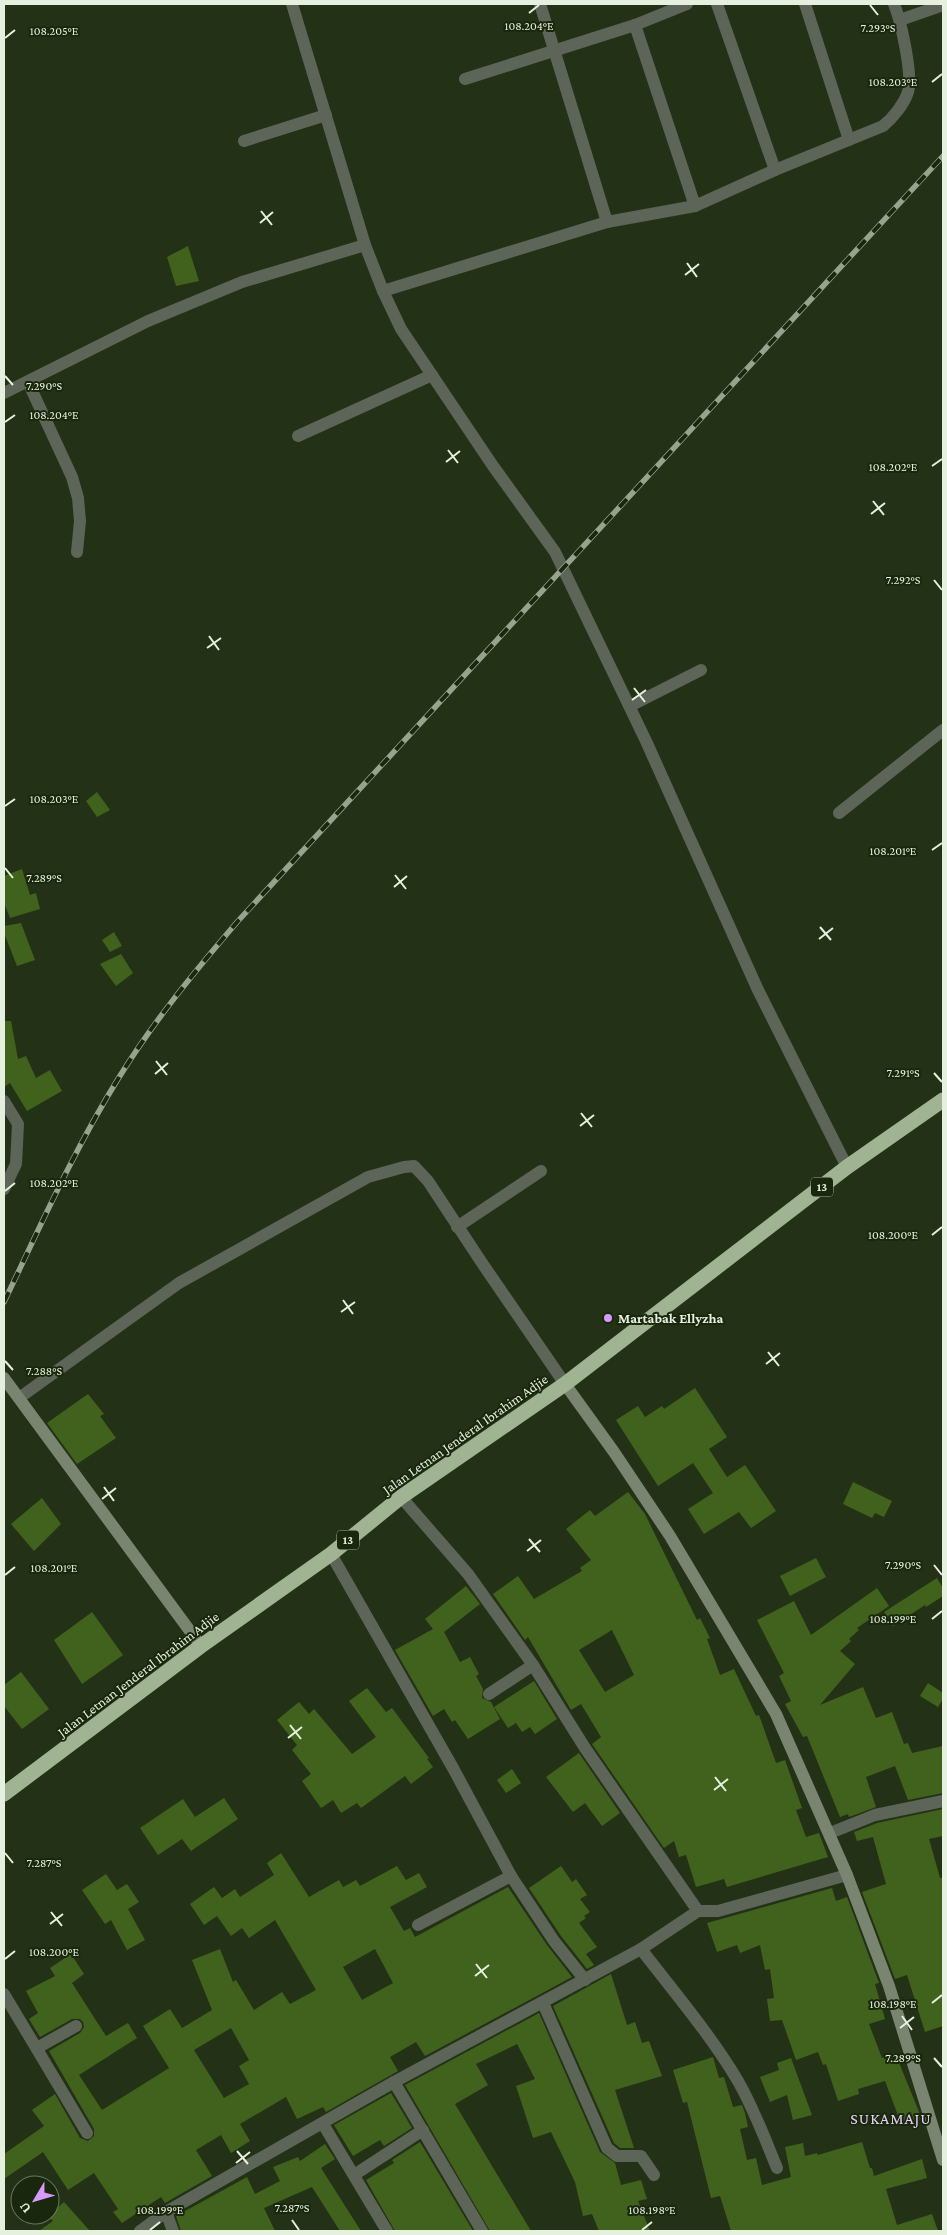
<svg xmlns="http://www.w3.org/2000/svg" width="947" height="2235" viewBox="0 0 947 2235" font-family="'Crimson Pro',serif">
<style>
.building{fill:#40621d;fill-rule:evenodd}
.lines{fill:none;stroke-linecap:round;stroke-linejoin:round}
.street{stroke:#5d6558;stroke-width:12}
.secondary{stroke:#798570;stroke-width:12}
.highway{stroke:#a0b392;stroke-width:15}
.rail-casing{stroke:#97a38e;stroke-width:5.5}
.rail{stroke:#19270c;stroke-width:4;stroke-dasharray:11;stroke-linecap:butt}
.ticks{fill:none;stroke:#e6f0df;stroke-width:2}
.poi-dot{fill:#d69bfa;stroke:#19270c;stroke-width:2}
.labels{text-anchor:middle;stroke-width:4;stroke-linejoin:round;paint-order:stroke}
.shield{fill:#19270c;stroke:#a8b4a0;stroke-width:1}
.shield-label{font-size:12px;font-weight:bold;fill:#e6f0df}
.poi-label{font-size:14px;font-weight:bold;fill:#e6f0df;stroke:#19270c;text-anchor:start}
.street-label{font-size:14px;fill:#e6f0df;stroke:#19270c}
.quarter-label{font-size:16px;letter-spacing:1px;fill:#e6cef6;stroke:#19270c}
.ticks-label{font-size:12px;text-anchor:middle;fill:#e6f0df;stroke:#19270c;stroke-width:4;stroke-linejoin:round;paint-order:stroke}
</style>
<rect width="100%" height="100%" fill="#233216"/>
<g class="building">
<path d="M188 246 199 281 176 286 167 257Z"/>
<path d="M97 792 110 810 97 817 86 801Z"/>
<path d="M22 869 30 895 36 893 40 909 10 918 4 903V876Z"/>
<path d="M21 923 35 960 17 966 4 933V926Z"/>
<path d="M114 932 122 946 110 952 102 940Z"/>
<path d="M121 954 133 973 116 986 100 964Z"/>
<path d="M4 1021H11L18 1059 26 1056 36 1078 50 1070 62 1091 27 1111 10 1083 4 1087Z"/>
<path d="M695 1388 727 1437 709 1449 727 1477 745 1465 776 1511 751 1528 739 1512 704 1534 688 1509 713 1493 693 1463 658 1486 616 1420 638 1406 645 1417 662 1406 664 1409Z"/>
<path d="M88 1394 104 1414 100 1416 116 1438 77 1464 47 1423Z"/>
<path d="M853 1482 892 1501 884 1517 875 1513 872 1518 843 1504Z"/>
<path d="M628 1492 645 1514 697 1620 700 1618 710 1638 707 1639 720 1675 734 1669 756 1716 759 1715 776 1763 785 1760 802 1808 796 1810 806 1837 819 1833 828 1857 727 1887 724 1879 696 1887 686 1855 679 1857 674 1841 664 1848 592 1744 601 1737 581 1704 571 1710 528 1637 525 1640 493 1594 518 1576 534 1599 582 1571 580 1568 591 1560 566 1529 590 1510 595 1516ZM612 1630 634 1675 605 1692 579 1650Z"/>
<path d="M42 1498 61 1524 34 1551 11 1524Z"/>
<path d="M816 1558 826 1577 790 1596 780 1576Z"/>
<path d="M937 1578 943 1588V1596L926 1607 925 1605 893 1626 884 1612Z"/>
<path d="M466 1586 480 1604 444 1632 460 1662 470 1657 479 1674 476 1676 483 1689 482 1698 491 1702 500 1719 468 1739 455 1720 452 1722 444 1709 433 1716 395 1650 433 1629 425 1619Z"/>
<path d="M877 1588 889 1606 857 1628 859 1630 849 1639 851 1641 840 1651 855 1664 820 1705 863 1687 876 1718 892 1712 904 1744 908 1743 912 1753 943 1746V1793L908 1800 895 1766 866 1777 876 1807 849 1817 848 1814 840 1817 807 1736 803 1737 785 1704 791 1701 779 1676 784 1673 757 1620 794 1601 811 1635Z"/>
<path d="M92 1612 123 1655 82 1684 54 1640Z"/>
<path d="M21 1672 49 1709 22 1729 4 1706V1685Z"/>
<path d="M534 1681 557 1719 535 1734 530 1727 522 1732 516 1723 508 1728 494 1707Z"/>
<path d="M928 1683 943 1693V1699L938 1707 920 1696Z"/>
<path d="M367 1688 386 1712 392 1708 429 1758 427 1759 433 1767 411 1784 405 1776 361 1808 357 1803 341 1813 333 1800 321 1808 302 1781 311 1774 292 1750 297 1745 277 1720 299 1702 309 1714 314 1709 352 1754 376 1737 349 1701Z"/>
<path d="M579 1753 620 1813 602 1826 585 1803 573 1812 546 1777Z"/>
<path d="M512 1769 521 1783 506 1793 497 1780Z"/>
<path d="M224 1798 238 1819 191 1851 182 1839 158 1855 140 1828 183 1799 195 1817Z"/>
<path d="M943 1809V1836L929 1839 940 1878H943V2026L925 2032 907 1975 895 1979 862 1892 886 1884 873 1837 857 1841 854 1832 877 1823Z"/>
<path d="M281 1853 309 1897 339 1880 343 1887 356 1880 360 1886 397 1866 406 1880 419 1873 427 1887 390 1907 404 1931 410 1928 415 1937 508 1887 547 1945 572 1977 425 2056 416 2042 390 2057 398 2071 326 2112 323 2107 297 2119 286 2097 240 2124 250 2141 231 2153 221 2135 196 2150 212 2176 165 2203 161 2197 122 2223 113 2212 118 2209 94 2173 68 2190 43 2152 4 2179V2154L44 2126 32 2110 55 2094 80 2138 88 2141 94 2136V2129L49 2051 80 2033 84 2027 83 2022 80 2019H72L40 2037 29 2019 38 2013 26 1991 55 1976 50 1968 71 1954 84 1974 72 1983 106 2036 128 2023 137 2038 79 2075 102 2110 169 2068 143 2026 170 2009 182 2028 212 2010 192 1960 220 1949 233 1982 236 1980 254 2010 282 1992 290 2004 316 1990 275 1920 249 1938 242 1928 231 1936 217 1916 204 1925 190 1904 214 1887 222 1898 235 1889 240 1897 274 1875 267 1863ZM375 1949 393 1983 362 2000 343 1967ZM231 2028 249 2060 239 2066 249 2084 224 2098 194 2050Z"/>
<path d="M561 1866 572 1882 576 1879 587 1895 580 1899 590 1912 584 1916 586 1918 579 1923 597 1947 586 1954 594 1965 587 1969 561 1936 529 1888Z"/>
<path d="M106 1874 117 1890 127 1884 139 1902 128 1909 145 1940 127 1950 111 1920 105 1924 82 1890Z"/>
<path d="M832 1888 836 1901 847 1897 879 1983 875 1984 885 2019 869 2024 882 2058 895 2053 922 2119 902 2126 885 2081 858 2089 859 2094 838 2101 826 2064 823 2065 818 2052 796 2060 782 2020 770 2021 767 1999 774 1998 770 1969 765 1970 760 1945 740 1953 737 1945 717 1952 707 1923Z"/>
<path d="M611 1974 627 2025 635 2022 642 2043 649 2041 662 2076 615 2090 634 2148H620L614 2143 553 2006Z"/>
<path d="M539 2013 600 2152 615 2163 621 2185 641 2180 647 2199 638 2201 650 2231H599L592 2214 583 2216 575 2182 551 2132 533 2138 516 2086 535 2079 517 2044 476 2064 488 2085 455 2104 531 2231H490L405 2085Z"/>
<path d="M713 2057 719 2078 724 2077 733 2107 742 2105 745 2113 748 2127 740 2129 747 2160 756 2158 762 2185 791 2177 785 2147 803 2143 805 2156 817 2153 818 2155 862 2142 870 2168H872L874 2176 922 2159 927 2178 886 2189 897 2225 932 2214 938 2231H731L720 2196 711 2198 687 2102 683 2103 673 2070Z"/>
<path d="M791 2058 812 2115 793 2120 787 2095 770 2102 760 2077 779 2070 777 2063Z"/>
<path d="M391 2093 412 2128 384 2146 380 2140 353 2156 334 2125Z"/>
<path d="M420 2142 473 2231H395L366 2180 394 2163 392 2160Z"/>
<path d="M325 2144 335 2159 321 2168 361 2231H340L312 2187 264 2208 275 2231H181L176 2216 247 2177 255 2194 280 2181 273 2167 298 2157 300 2161Z"/>
<path d="M64 2202 90 2231H39L53 2221 48 2216Z"/>
</g>
<g class="lines">
<g class="street">
<path d="M292 4 365 245 383 291 401 329 493 466 555 552 646 741 758 990 847 1167"/>
<path d="M540 4 607 222"/>
<path d="M717 4 775 170"/>
<path d="M805 4 849 140"/>
<path d="M900 20 943 5"/>
<path d="M635 25 695 206"/>
<path d="M465 79 635 25 687 4"/>
<path d="M244 141 326 115"/>
<path d="M383 291 607 222 695 206 775 170 883 126C893 118 904 104 908 92 913 75 901 21 894 4"/>
<path d="M28 382 72 477 78 498 80 521 77 552"/>
<path d="M4 393 148 321 242 282 365 245"/>
<path d="M298 436 432 375"/>
<path d="M630 706 701 670"/>
<path d="M839 813 943 730"/>
<path d="M4 1101 18 1124 16 1164 4 1189"/>
<path d="M457 1227 541 1171"/>
<path d="M19 1398 179 1283 368 1177 404 1167 414 1166 428 1181 482 1263 565 1384"/>
<path d="M401 1497 468 1574 533 1665 585 1748 698 1911"/>
<path d="M331 1554 453 1768 511 1876 554 1941 585 1980"/>
<path d="M489 1694 533 1665"/>
<path d="M830 1833 875 1815 943 1801"/>
<path d="M418 1925 511 1876"/>
<path d="M641 1949C674 1992 710 2034 738 2081 754 2109 765 2139 777 2168"/>
<path d="M4 1994 87 2133"/>
<path d="M543 2003 607 2148 617 2156H641L654 2175"/>
<path d="M37 2048 76 2026"/>
<path d="M394 2082 482 2231"/>
<path d="M323 2124 387 2231"/>
<path d="M354 2175 423 2130"/>
<path d="M166 2212 173 2231"/>
<path d="M140 2231 166 2212 394 2082 641 1949 698 1911H718L847 1875"/>
</g>
<g class="secondary">
<path d="M4 1378 201 1646"/>
<path d="M565 1384 614 1452 670 1536 776 1714 847 1875 889 1986 943 2160"/>
</g>
<path class="highway" d="M4 1794 201 1646 331 1554 401 1497 565 1384 847 1167 943 1100"/>
<defs>
<path id="rail" d="M4 1302C40 1227 74 1150 118 1079 153 1022 195 971 238 921L943 156"/>
</defs>
<use href="#rail" class="rail-casing"/>
<use href="#rail" class="rail"/>
</g>
<path class="ticks" d="M870 5 878 15M529 13 539 5M5 38 15 30M932 82 942 74M261 211 272 225M260 223 273 212M687 263 697 277M685 275 699 264M5 376 13 385M5 422 15 415M448 450 458 463M446 462 460 451M932 466 942 459M873 501 884 515M871 514 885 503M934 580 942 590M209 636 219 650M207 648 221 638M634 688 645 702M632 700 646 690M5 806 15 799M932 850 942 843M5 868 13 878M395 875 406 889M394 887 407 876M820 927 831 940M819 939 833 928M156 1061 167 1075M934 1073 942 1082M155 1074 168 1063M581 1113 592 1127M580 1126 594 1115M5 1191 15 1183M932 1235 942 1227M343 1300 353 1314M341 1312 355 1302M768 1352 779 1366M5 1361 13 1370M766 1364 780 1353M104 1487 114 1501M102 1499 116 1488M529 1539 540 1552M527 1551 541 1540M934 1565 942 1575M5 1575 15 1567M932 1619 942 1611M290 1725 301 1739M288 1738 302 1727M715 1777 726 1791M714 1790 728 1779M5 1853 13 1863M51 1912 62 1926M50 1924 63 1914M5 1959 15 1951M476 1964 487 1978M475 1976 489 1965M932 2003 942 1995M902 2016 912 2030M900 2028 914 2017M934 2058 942 2067M237 2151 248 2164M236 2163 250 2152M292 2220 299 2230M150 2230 160 2222M642 2230 652 2222"/>
<circle class="poi-dot" cx="608" cy="1318" r="5"/>
<g class="labels">
<g class="shield">
<rect x="811" y="1177.5" width="22" height="19" rx="4"/>
<rect x="337" y="1530.5" width="22" height="19" rx="4"/>
</g>
<g class="shield-label">
<text x="822" y="1191">13</text>
<text x="348" y="1544">13</text>
</g>
<g class="poi-label">
<text x="618" y="1323">Martabak Ellyzha</text>
</g>
<g class="street-label">
<text transform="translate(465 1434) rotate(-35)" y="5">Jalan Letnan Jenderal Ibrahim Adjie</text>
<text transform="translate(138 1674) rotate(-37)" y="5">Jalan Letnan Jenderal Ibrahim Adjie</text>
</g>
<g class="quarter-label">
<text x="891" y="2124">SUKAMAJU</text>
</g>
</g>
<g class="ticks-label">
<text x="529" y="30">108.204°E</text>
<text x="878" y="32">7.293°S</text>
<text x="54" y="35">108.205°E</text>
<text x="893" y="86">108.203°E</text>
<text x="44" y="390">7.290°S</text>
<text x="54" y="419">108.204°E</text>
<text x="893" y="471">108.202°E</text>
<text x="903" y="584">7.292°S</text>
<text x="54" y="803">108.203°E</text>
<text x="893" y="855">108.201°E</text>
<text x="44" y="882">7.289°S</text>
<text x="903" y="1077">7.291°S</text>
<text x="54" y="1187">108.202°E</text>
<text x="893" y="1239">108.200°E</text>
<text x="44" y="1375">7.288°S</text>
<text x="903" y="1569">7.290°S</text>
<text x="54" y="1572">108.201°E</text>
<text x="893" y="1623">108.199°E</text>
<text x="44" y="1867">7.287°S</text>
<text x="54" y="1956">108.200°E</text>
<text x="893" y="2008">108.198°E</text>
<text x="903" y="2062">7.289°S</text>
<text x="292" y="2212">7.287°S</text>
<text x="160" y="2214">108.199°E</text>
<text x="652" y="2214">108.198°E</text>
</g>
<rect width="947" height="2235" fill="none" stroke="#e6f0df" stroke-width="10"/>
<g transform="translate(35 2200) rotate(232)"><circle r="24" fill="#19270c" stroke="#6b7760"/>
<path d="M0-4L9 19L0 12L-9 19Z" fill="#d69bfa"/>
<text y="-8" font-size="14" font-weight="bold" text-anchor="middle" fill="#e6f0df">U</text>
</g>
</svg>
